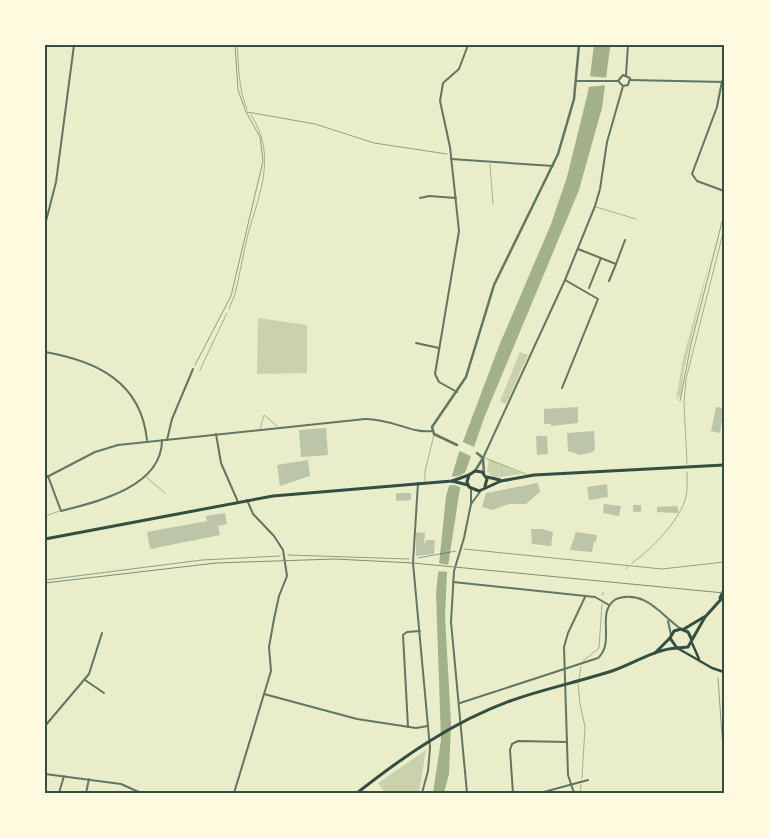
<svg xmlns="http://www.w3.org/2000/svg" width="769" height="838" viewBox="0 0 769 838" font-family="Barlow,sans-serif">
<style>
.green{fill:#cad2ad}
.water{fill:#a3b18a}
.pier{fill:#e9edc9}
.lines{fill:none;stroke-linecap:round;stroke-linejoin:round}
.stream{stroke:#a3b18a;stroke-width:1}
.building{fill:#bcc5a7}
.path{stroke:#344e41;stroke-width:0.5}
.service{stroke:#617663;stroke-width:0.5}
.minor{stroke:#617663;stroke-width:2}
.tertiary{stroke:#617663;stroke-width:2.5}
.secondary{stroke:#344e41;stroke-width:2.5}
.primary{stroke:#344e41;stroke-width:3}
.trunk{stroke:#344e41;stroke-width:3}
.rail{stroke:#7c8e77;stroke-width:1}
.neatline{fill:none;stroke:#344e41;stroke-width:2}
</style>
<rect width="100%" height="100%" fill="#e9edc9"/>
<g class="green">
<path d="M711 255 684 369 681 394 676 400 683 359Z"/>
<path d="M258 318 307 325V373L257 374Z"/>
<path d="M520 352 528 355 506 404 500 401Z"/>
<path d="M489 459 521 473V474L494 478 487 471Z"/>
<path d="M426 750 419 793H397L395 791 385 793 378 783Z"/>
</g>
<path class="water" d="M594 45H610V48L602 108 579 190 484 418 460 488 447 573 445 616 451 723 449 774 444 793H433L441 740 436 593 446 496 459 452 499 346 551 224 567 177 588 92Z"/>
<g class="pier">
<path d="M588 76 609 78 608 85 587 87Z"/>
<path d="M461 441 476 448 473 457 457 450Z"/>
<path d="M468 471 463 488 454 485 445 486 448 477 459 476Z"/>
<path d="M436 563 450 565V572L435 571Z"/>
</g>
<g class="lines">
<g class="stream">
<path d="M237 45C239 68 238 87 247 109"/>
<path d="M229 309 235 294C240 274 243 254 248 234 260 192 277 155 251 115"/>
<path d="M200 370 227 313"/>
<path d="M687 463 684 403 686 379 724 229"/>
<path d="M632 563C651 550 678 522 685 500 688 491 687 481 687 472"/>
<path d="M626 569 628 567"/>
<path d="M603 595V592"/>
<path d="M583 661 599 648 602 604"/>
<path d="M579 679 581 667"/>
<path d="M578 683 580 704 585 727 582 778"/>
<path d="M580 793 581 785"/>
</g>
</g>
<g class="building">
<path d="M578 407V423L551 426V424H544V409Z"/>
<path d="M716 407 724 408 720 433 711 431Z"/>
<path d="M326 428 328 455 301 457 299 430Z"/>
<path d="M594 431 595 449 593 452 580 455 568 451 567 433Z"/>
<path d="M536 436H547L548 454 537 455Z"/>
<path d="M308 460 310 476 280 486 277 465Z"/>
<path d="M538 483 540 492 526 504H509L493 510 482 507 486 493Z"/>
<path d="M607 484 608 497 589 500 587 487Z"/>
<path d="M396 493H411V500L396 501Z"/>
<path d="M604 504 621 506 619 516 603 513Z"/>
<rect x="633" y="505" width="8" height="7"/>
<path d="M675 506 678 507V513H675L657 512V507Z"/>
<path d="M225 513 227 524 218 526 220 535 150 549 147 532 207 521 206 516Z"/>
<path d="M531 529H542L553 532 551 546 532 544Z"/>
<path d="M416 532 425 533 424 544 427 540H435L434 554 416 556Z"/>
<path d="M576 532 597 535 596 542 594 541 592 552 570 550Z"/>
</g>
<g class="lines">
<g class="path">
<path d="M247 112 315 124 374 143 447 154"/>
<path d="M195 365 231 296 263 161 260 137 246 112 238 90 235 45"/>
<path d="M680 401 691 344 724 214"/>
<path d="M464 549 662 569 724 562"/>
<path d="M288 555 409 559"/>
<path d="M418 558 456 551"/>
<path d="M45 580 202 560 280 556"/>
<path d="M718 678 724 764"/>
</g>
<g class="service">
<path d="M490 164 493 204"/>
<path d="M596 207 636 219"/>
<path d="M260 429 264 415 277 426"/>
<path d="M485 458 526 474"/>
<path d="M146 477 165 493"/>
<path d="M425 481V471L434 435"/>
<path d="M45 516 60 511"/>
</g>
<g class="minor">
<path d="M626 75 628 45"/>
<path d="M630 80 724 82"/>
<path d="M577 81H618L623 86 628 85 630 78 623 75 618 81"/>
<path d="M722 81 717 107 692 174 697 181 724 191"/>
<path d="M451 159 553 166"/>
<path d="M420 198 429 196 456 198"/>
<path d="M45 225 56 182 74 45"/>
<path d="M578 249 616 264 609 281"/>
<path d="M616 264 625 240"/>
<path d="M589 288 601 258"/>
<path d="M416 343 439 348"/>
<path d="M45 352C97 361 141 382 147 440"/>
<path d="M562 388 598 299 565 280"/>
<path d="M457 392 439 382 435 374 459 231 450 147 440 101 443 83 459 69 468 45"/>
<path d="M216 434 221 463 238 502"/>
<path d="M167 440 172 419 193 369"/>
<path d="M483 458 565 280 595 206 600 189 607 142 623 86"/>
<path d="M48 476 61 511C97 502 162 487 162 440"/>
<path d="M45 478 95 452 118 445 365 419C389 418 413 434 432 431"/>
<path d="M418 483 413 563 430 748 428 771 422 793"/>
<path d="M471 504 480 492"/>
<path d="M453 582 595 597 609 605"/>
<path d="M668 621 671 635"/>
<path d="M85 680 104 693"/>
<path d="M264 694 357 719 416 728 428 726"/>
<path d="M460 703 598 658C616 642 595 612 616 599 645 589 661 615 681 629"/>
<path d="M45 726 89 674 102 633"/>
<path d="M408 727 403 635 407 632 420 631"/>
<path d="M45 774 121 784 141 793"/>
<path d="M59 793 64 776"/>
<path d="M86 793 89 779"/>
<path d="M234 793 271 671 269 647 274 619 279 596 287 576 283 550 274 536 253 514 247 500"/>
<path d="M467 793 451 622 454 571 464 538 471 504V489"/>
<path d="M513 793 510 750 512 744 518 741 567 742"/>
<path d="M540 793 588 780"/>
<path d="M574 793 568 775 564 647 568 633 585 597"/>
</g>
<g class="tertiary">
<path d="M457 445 434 434 432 427 466 377 494 285 558 154 574 99 579 45"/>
<path d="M477 453 483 458"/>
<path d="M483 458 484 473"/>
<path d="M475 471 483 458"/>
</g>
<g class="secondary">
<path d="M692 643 699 659"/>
<path d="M679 649 712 668 724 672"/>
</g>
<g class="primary">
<path d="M487 477 500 480"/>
<path d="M452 481 468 485"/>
<path d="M485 486 487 479 482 472 475 471 469 475 467 482 469 487 479 491 501 481 534 475 724 465"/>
<path d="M45 539 273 496 452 481 469 475"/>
<path d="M720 598 724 590"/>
<path d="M684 629 704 617"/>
<path d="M692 640 688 632 681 629 674 631 670 638 677 648 688 647 705 617 724 596"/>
</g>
<g class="trunk">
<path d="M655 653 670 638"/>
<path d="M357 793C404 756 453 722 510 701 543 689 578 682 612 671 633 664 655 649 677 648"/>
</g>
<path class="rail" d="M45 583 216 563 335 559 413 563 724 593"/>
</g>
<rect width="769" height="838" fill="none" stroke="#fefae0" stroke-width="92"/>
<rect x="46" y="46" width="677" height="746" class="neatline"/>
</svg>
